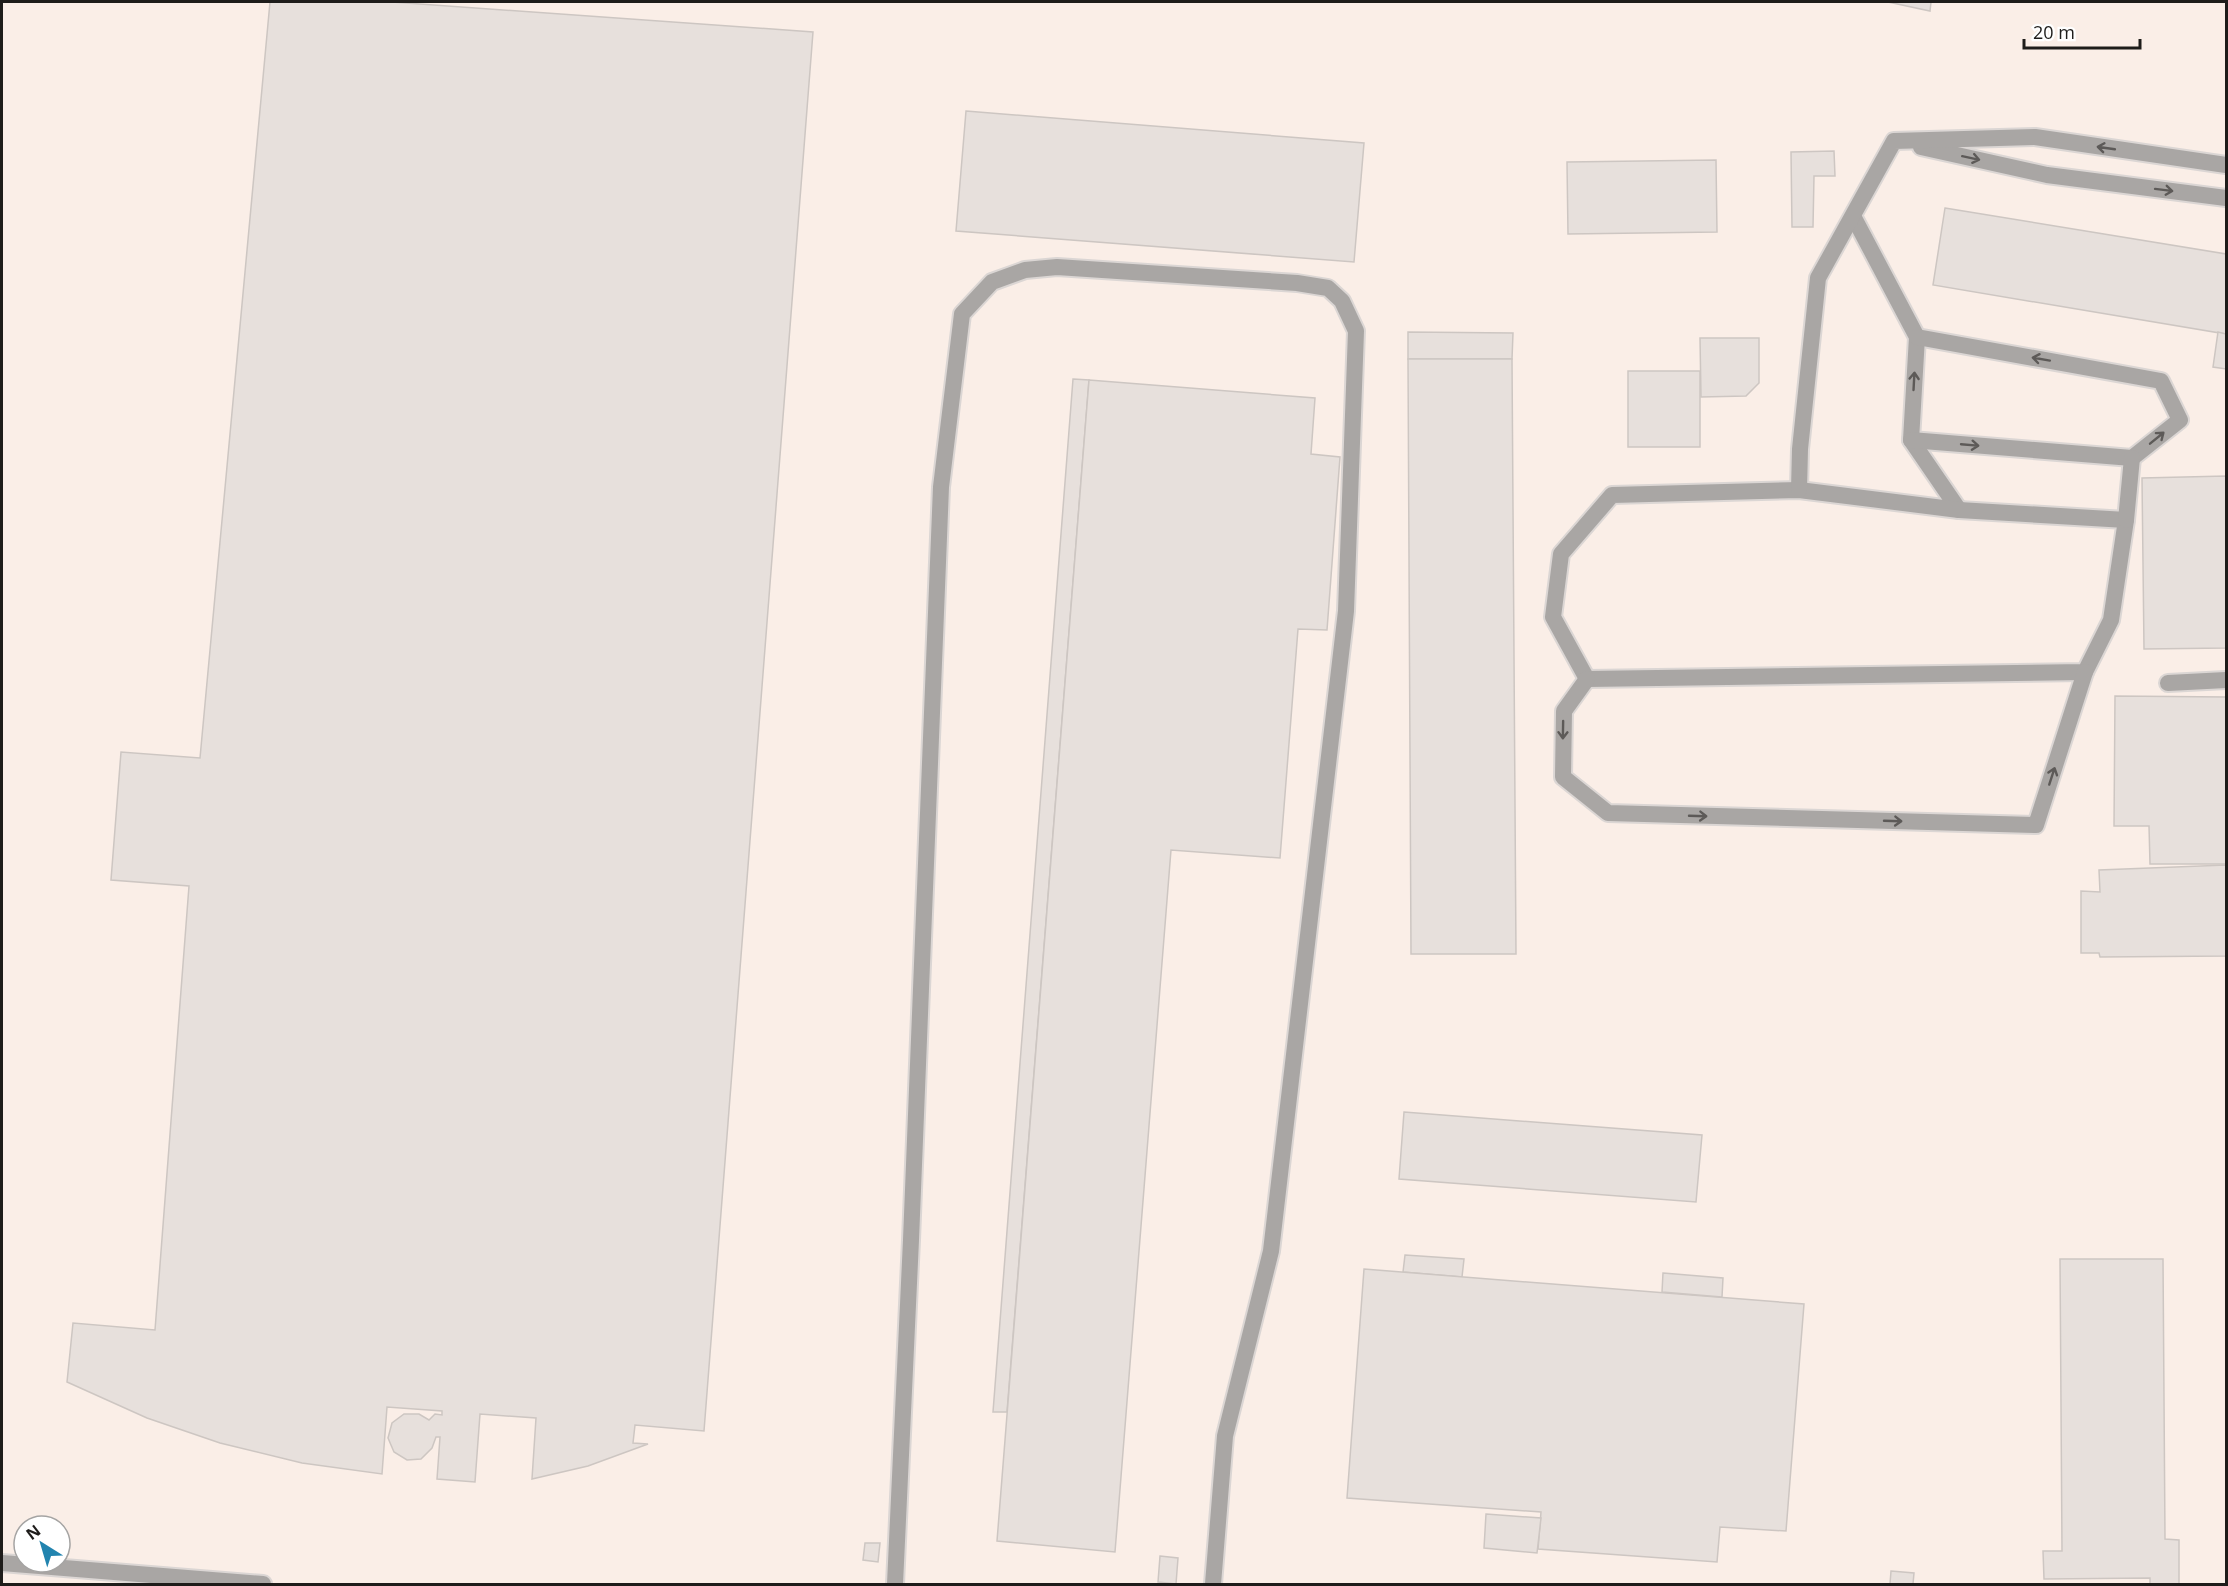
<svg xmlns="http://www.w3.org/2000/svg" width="2228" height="1586" viewBox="0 0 2228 1586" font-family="'Open Sans',sans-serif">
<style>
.built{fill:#faeee7;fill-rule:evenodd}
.building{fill:#e7e0dc;stroke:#cdc6c2;stroke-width:1.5}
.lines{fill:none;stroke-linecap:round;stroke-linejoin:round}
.service-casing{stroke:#dbd6d4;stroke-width:20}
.minor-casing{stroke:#dbd6d4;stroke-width:20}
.service{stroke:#a9a6a4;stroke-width:16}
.minor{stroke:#a9a6a4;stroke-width:16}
.oneway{stroke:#5d5a58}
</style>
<rect width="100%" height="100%" fill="#fffaf8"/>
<path class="built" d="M2 2H2226V1584H2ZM24 1526H60V1562H24Z"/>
<g class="building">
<path d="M270 2H392L813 32 704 1431 635 1425 633 1443 648 1444 588 1466 532 1479 536 1418 480 1414 475 1482 437 1479 440 1437H436L432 1448 421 1459 407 1460 394 1452 388 1438 392 1423 404 1414H419L429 1420 435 1414 442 1415V1411L387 1407 382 1474 302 1463 220 1443 147 1418 67 1382 73 1323 155 1330 189 886 111 880 121 752 200 758Z"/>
<path d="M1888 2H1931L1930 11Z"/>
<path d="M966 111 1364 143 1354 262 956 231Z"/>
<path d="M1834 151 1835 176H1814L1813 227H1792L1791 152Z"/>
<path d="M1716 160 1717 232 1568 234 1567 162Z"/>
<path d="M1945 208 2226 254V334L1933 285Z"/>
<path d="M1408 332 1513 333 1512 359H1408Z"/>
<path d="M2218 332 2226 334V369L2213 367Z"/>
<path d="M1700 338H1759V383L1746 396 1701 397Z"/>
<path d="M1408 359H1512L1516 954H1411Z"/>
<rect x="1628" y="371" width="72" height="76"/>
<path d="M1073 379 1089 380 1007 1412H993Z"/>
<path d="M1089 380 1315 398 1311 454 1340 457 1327 630 1298 629 1280 858 1171 850 1115 1552 997 1541Z"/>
<path d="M2226 476V648L2144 649 2142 478Z"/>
<path d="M2115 696 2226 697V864H2150L2149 826H2114Z"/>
<path d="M2226 865V956L2100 957 2099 953H2081V891L2100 892 2099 870Z"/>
<path d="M1404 1112 1702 1135 1696 1202 1399 1179Z"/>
<path d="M1405 1255 1464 1259 1462 1277 1403 1272Z"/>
<path d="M2060 1259H2163L2165 1539 2179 1540V1584H2150V1578L2044 1579 2043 1551H2062Z"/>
<path d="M1364 1269 1804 1304 1786 1531 1720 1527 1717 1562 1538 1549 1541 1512 1347 1498Z"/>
<path d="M1663 1273 1723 1278 1722 1297 1662 1292Z"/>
<path d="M1486 1514 1541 1518 1537 1553 1484 1548Z"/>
<path d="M865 1543H880L878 1562 863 1560Z"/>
<path d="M1160 1556 1178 1558 1176 1584 1158 1582Z"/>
<path d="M1891 1571 1914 1573 1913 1584H1890Z"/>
</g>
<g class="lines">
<defs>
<g id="service">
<path d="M1921 147 2047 175 2226 198"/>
<path d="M1853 216 1917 337 1911 440 1959 510"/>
<path d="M1911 440 2132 458 2180 420 2161 381 1917 337"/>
<path d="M1799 490 1959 510 2126 520 2111 620 2085 672 1587 679 1553 617 1561 554 1612 495Z"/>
<path d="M1799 490 1800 449 1818 278 1894 141 2035 137 2226 165"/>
<path d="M2126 520 2132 458"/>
<path d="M1587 679 1564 711 1563 777 1608 813 2036 825 2085 672"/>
<path d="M895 1584 911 1240 941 487 962 314 992 282 1025 270 1057 267 1297 283 1328 288 1342 301 1356 331 1346 611 1271 1251 1225 1436 1213 1584"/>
</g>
<g id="minor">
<path d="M2168 683 2226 680"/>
<path d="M2 1563 263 1584"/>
</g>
</defs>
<use href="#service" class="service-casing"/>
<use href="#minor" class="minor-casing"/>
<use href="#service" class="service"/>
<use href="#minor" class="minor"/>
</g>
<defs><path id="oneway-shaft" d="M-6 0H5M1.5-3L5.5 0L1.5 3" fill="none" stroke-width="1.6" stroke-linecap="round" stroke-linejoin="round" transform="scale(1.5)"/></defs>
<g class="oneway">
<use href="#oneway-shaft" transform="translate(2106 148) rotate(-172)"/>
<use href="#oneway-shaft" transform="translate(1971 158) rotate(12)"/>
<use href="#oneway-shaft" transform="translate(2164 190) rotate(7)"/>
<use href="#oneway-shaft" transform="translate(2041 359) rotate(-170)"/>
<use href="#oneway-shaft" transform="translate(1914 381) rotate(-87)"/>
<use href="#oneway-shaft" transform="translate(2157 438) rotate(-39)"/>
<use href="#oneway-shaft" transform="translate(1970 445) rotate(5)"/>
<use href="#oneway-shaft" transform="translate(1563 730) rotate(91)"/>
<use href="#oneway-shaft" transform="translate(2052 776) rotate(-72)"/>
<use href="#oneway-shaft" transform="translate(1698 816) rotate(2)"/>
<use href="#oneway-shaft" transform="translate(1893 821) rotate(2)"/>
</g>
<rect width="2228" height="1586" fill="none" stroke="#1e1c1a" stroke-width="6"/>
<g transform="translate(42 1544) rotate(323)"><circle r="28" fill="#ffffff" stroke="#a5a4a3" stroke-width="1.5"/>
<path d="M0-4.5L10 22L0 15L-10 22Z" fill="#2284af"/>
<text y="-9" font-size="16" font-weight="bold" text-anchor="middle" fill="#1e1c1a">N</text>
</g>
<path d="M2024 39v9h116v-9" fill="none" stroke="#1e1c1a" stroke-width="3"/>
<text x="2033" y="39" font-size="18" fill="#1e1c1a" stroke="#ffffff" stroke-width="4.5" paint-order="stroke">20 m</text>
</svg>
